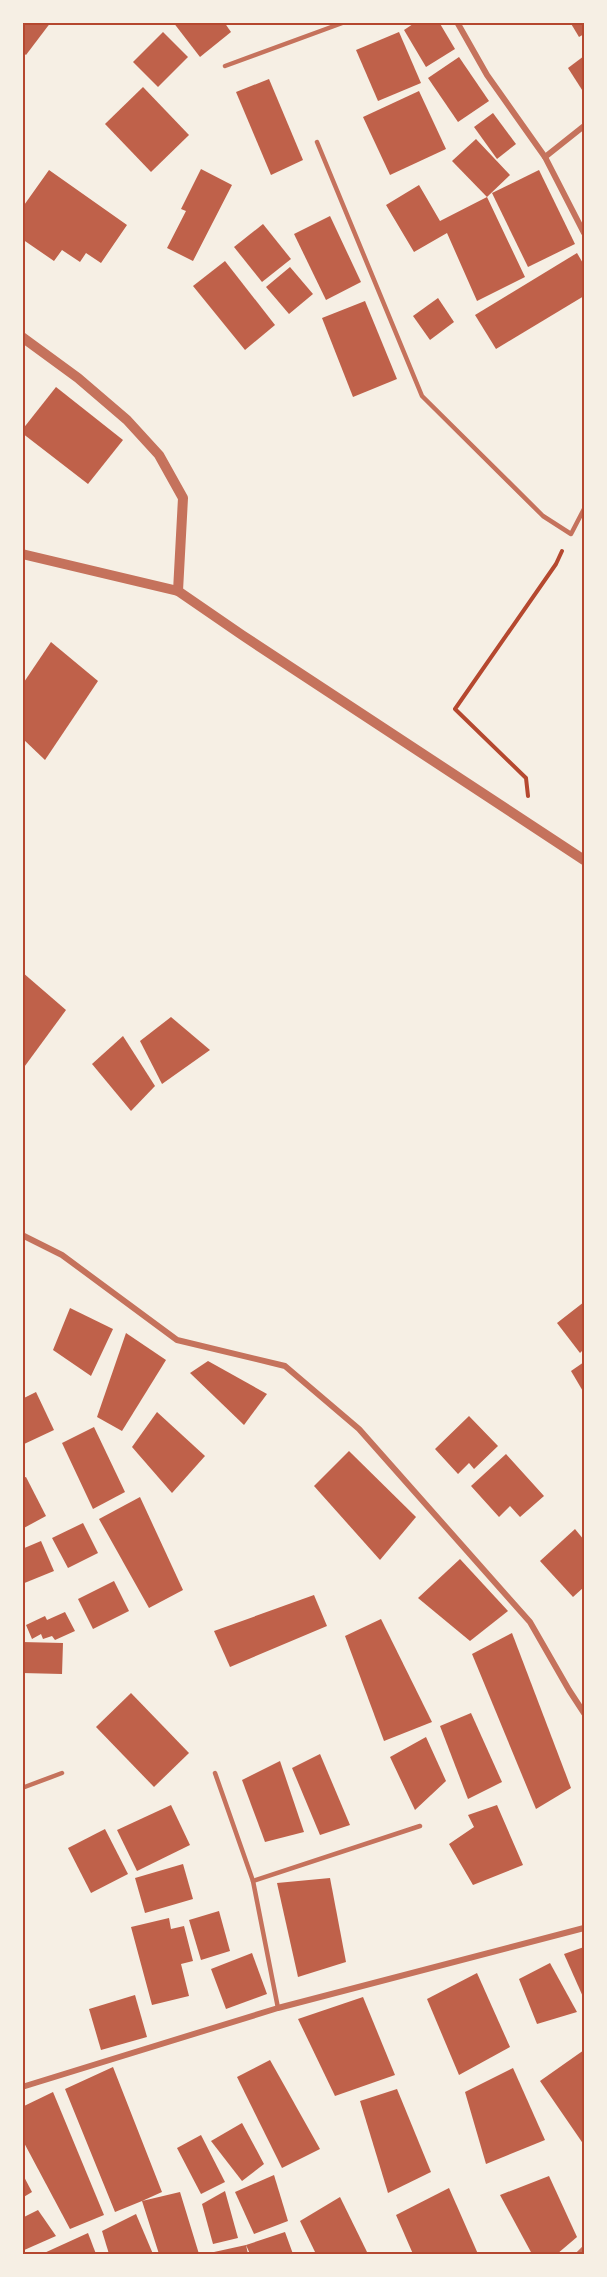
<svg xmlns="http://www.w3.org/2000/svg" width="607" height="2277" viewBox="0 0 607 2277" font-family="'Fira Sans',sans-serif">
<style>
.building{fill:#bf614a}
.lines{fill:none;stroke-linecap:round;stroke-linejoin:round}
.path{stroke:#b5482f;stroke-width:4}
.service{stroke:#c5725c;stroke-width:4.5}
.minor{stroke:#c5725c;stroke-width:6}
.tertiary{stroke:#c5725c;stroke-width:10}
.neatline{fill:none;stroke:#b5482f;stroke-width:2}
</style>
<rect width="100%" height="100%" fill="#f6efe4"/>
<g class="building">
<path d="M22 22H51L26 55 22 52Z"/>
<path d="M173 22H224L231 32 200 57Z"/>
<path d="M416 22H439L455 49 426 67 404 30Z"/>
<path d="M570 22H584V34L579 37Z"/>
<path d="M163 32 188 57 158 87 133 62Z"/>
<path d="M399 32 421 83 378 101 356 50Z"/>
<path d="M584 56V93L568 68Z"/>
<path d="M459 57 489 101 458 122 428 78Z"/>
<path d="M269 79 303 160 271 175 236 92Z"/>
<path d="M143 87 189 135 151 172 105 124Z"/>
<path d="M419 91 446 149 390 175 363 117Z"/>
<path d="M493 113 516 144 497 159 474 127Z"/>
<path d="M476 139 510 175 487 197 452 161Z"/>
<path d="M201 169 232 185 193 261 167 248 186 211 181 209Z"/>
<path d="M49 170 127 225 101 263 86 253 80 262 62 250 54 261 22 239V208Z"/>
<path d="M539 170 575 244 528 267 492 193Z"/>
<path d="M419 185 440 221 487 197 525 277 477 301 447 233 414 252 386 205Z"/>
<path d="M330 216 361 282 326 300 294 234Z"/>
<path d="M263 224 291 259 262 282 234 247Z"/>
<path d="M577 253 584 265V296L496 349 475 315Z"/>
<path d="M225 261 275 325 245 350 193 286Z"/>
<path d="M290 267 313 294 289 314 266 287Z"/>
<path d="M438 298 454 322 430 340 413 316Z"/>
<path d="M365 301 397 379 353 397 322 318Z"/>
<path d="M56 387 123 440 88 484 22 433V430Z"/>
<path d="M51 642 98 681 45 760 22 738V685Z"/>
<path d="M22 972 66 1010 22 1070Z"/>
<path d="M171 1017 210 1050 162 1084 140 1041Z"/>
<path d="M123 1036 155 1086 131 1111 92 1064Z"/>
<path d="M584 1302V1349L580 1353 557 1323Z"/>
<path d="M70 1308 113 1329 91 1376 53 1350Z"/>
<path d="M126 1333 166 1360 122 1431 97 1417Z"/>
<path d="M208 1361 267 1394 244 1425 190 1373Z"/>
<path d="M584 1362V1393L571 1371Z"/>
<path d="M36 1392 54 1430 22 1445V1399Z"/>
<path d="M157 1412 205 1456 172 1493 132 1447Z"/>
<path d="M469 1416 498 1446 474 1469 469 1463 458 1474 435 1449Z"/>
<path d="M94 1427 125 1492 93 1509 62 1443Z"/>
<path d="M349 1451 416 1517 380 1560 314 1486Z"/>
<path d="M506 1454 544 1496 520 1517 510 1506 499 1517 471 1486Z"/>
<path d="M26 1477 46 1516 22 1529V1478Z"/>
<path d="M140 1497 183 1590 149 1608 99 1519Z"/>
<path d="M83 1523 98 1553 68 1568 52 1538Z"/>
<path d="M575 1529 584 1540V1587L573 1597 540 1561Z"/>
<path d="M41 1541 54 1571 22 1584V1549Z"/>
<path d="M460 1559 508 1611 470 1641 418 1598Z"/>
<path d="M114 1581 129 1611 93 1629 78 1599Z"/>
<path d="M314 1595 327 1626 230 1667 214 1631Z"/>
<path d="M65 1612 75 1631 55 1640 52 1636 43 1639 41 1634 32 1639 26 1625 45 1616 47 1620Z"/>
<path d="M381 1619 432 1722 384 1741 345 1636Z"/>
<path d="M512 1633 571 1788 536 1809 472 1654Z"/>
<path d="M22 1642 63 1643 62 1674 22 1673Z"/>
<path d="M131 1693 189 1753 154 1787 96 1727Z"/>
<path d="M471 1713 502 1782 468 1799 440 1726Z"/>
<path d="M426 1737 446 1781 415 1810 390 1757Z"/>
<path d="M320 1754 350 1825 320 1835 292 1768Z"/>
<path d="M280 1761 304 1832 265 1842 242 1780Z"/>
<path d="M171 1805 190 1845 137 1871 117 1830Z"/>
<path d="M497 1805 523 1865 473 1885 449 1844 474 1827 468 1815Z"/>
<path d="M105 1829 128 1874 91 1893 68 1848Z"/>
<path d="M183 1864 193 1899 145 1913 135 1878Z"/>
<path d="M330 1878 346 1962 298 1977 277 1883Z"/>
<path d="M219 1911 230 1951 201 1960 189 1920Z"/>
<path d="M169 1918 171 1929 184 1926 193 1961 181 1964 189 1996 152 2005 131 1927Z"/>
<path d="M584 1947V1999L564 1954Z"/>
<path d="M252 1953 267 1994 226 2009 211 1969Z"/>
<path d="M550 1963 577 2012 537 2024 519 1979Z"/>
<path d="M477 1973 510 2047 459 2075 427 1999Z"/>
<path d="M135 1995 147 2037 101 2050 89 2009Z"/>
<path d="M363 1997 395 2075 335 2096 298 2019Z"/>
<path d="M584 2050V2145L540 2081Z"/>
<path d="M270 2060 320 2149 282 2168 237 2077Z"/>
<path d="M113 2067 162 2192 142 2201 180 2192 199 2254H159L142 2201 115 2212 65 2089Z"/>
<path d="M513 2068 545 2140 486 2164 465 2092Z"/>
<path d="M397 2089 431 2172 388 2193 360 2101Z"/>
<path d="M53 2092 104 2215 70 2229 22 2139V2107Z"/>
<path d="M242 2123 264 2164 242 2181 211 2141Z"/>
<path d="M201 2135 225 2182 201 2194 177 2148Z"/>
<path d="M22 2173 32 2192 22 2198Z"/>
<path d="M274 2175 288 2221 254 2234 235 2192Z"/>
<path d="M549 2176 577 2237 557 2254H532L500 2195Z"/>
<path d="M449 2188 478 2254H413L396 2215Z"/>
<path d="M225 2191 238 2238 213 2244 202 2204Z"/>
<path d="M340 2197 368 2254H316L300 2221Z"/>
<path d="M38 2210 56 2236 22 2251V2218Z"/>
<path d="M136 2214 153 2254H109L102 2231Z"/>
<path d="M285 2232 293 2254H250L246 2245 248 2254H214V2252L246 2245Z"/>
<path d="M88 2233 96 2254H42Z"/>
</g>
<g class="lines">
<path class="path" d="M528 796 526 778 455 709 556 564 562 551"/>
<g class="service">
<path d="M225 66 345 22"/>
<path d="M317 142 422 396 543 516 571 534 584 509"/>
<path d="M215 1773 253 1881 278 2008"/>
<path d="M22 1788 62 1773"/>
<path d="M253 1881 420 1826"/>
</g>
<g class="minor">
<path d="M457 22 487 75 545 157 584 233"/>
<path d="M545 157 584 126"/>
<path d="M22 1235 62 1255 177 1340 285 1366 359 1429 530 1622 569 1690 584 1713"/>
<path d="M22 2087 278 2008 584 1928"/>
<path d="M579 2254 584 2249"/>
</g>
<g class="tertiary">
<path d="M22 337 78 378 127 420 159 455 183 498 178 591"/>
<path d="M22 554 178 591 242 635 584 860"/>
</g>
</g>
<rect width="607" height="2277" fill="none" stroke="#f6efe4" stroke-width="48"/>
<rect x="24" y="24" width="559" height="2229" class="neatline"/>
</svg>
